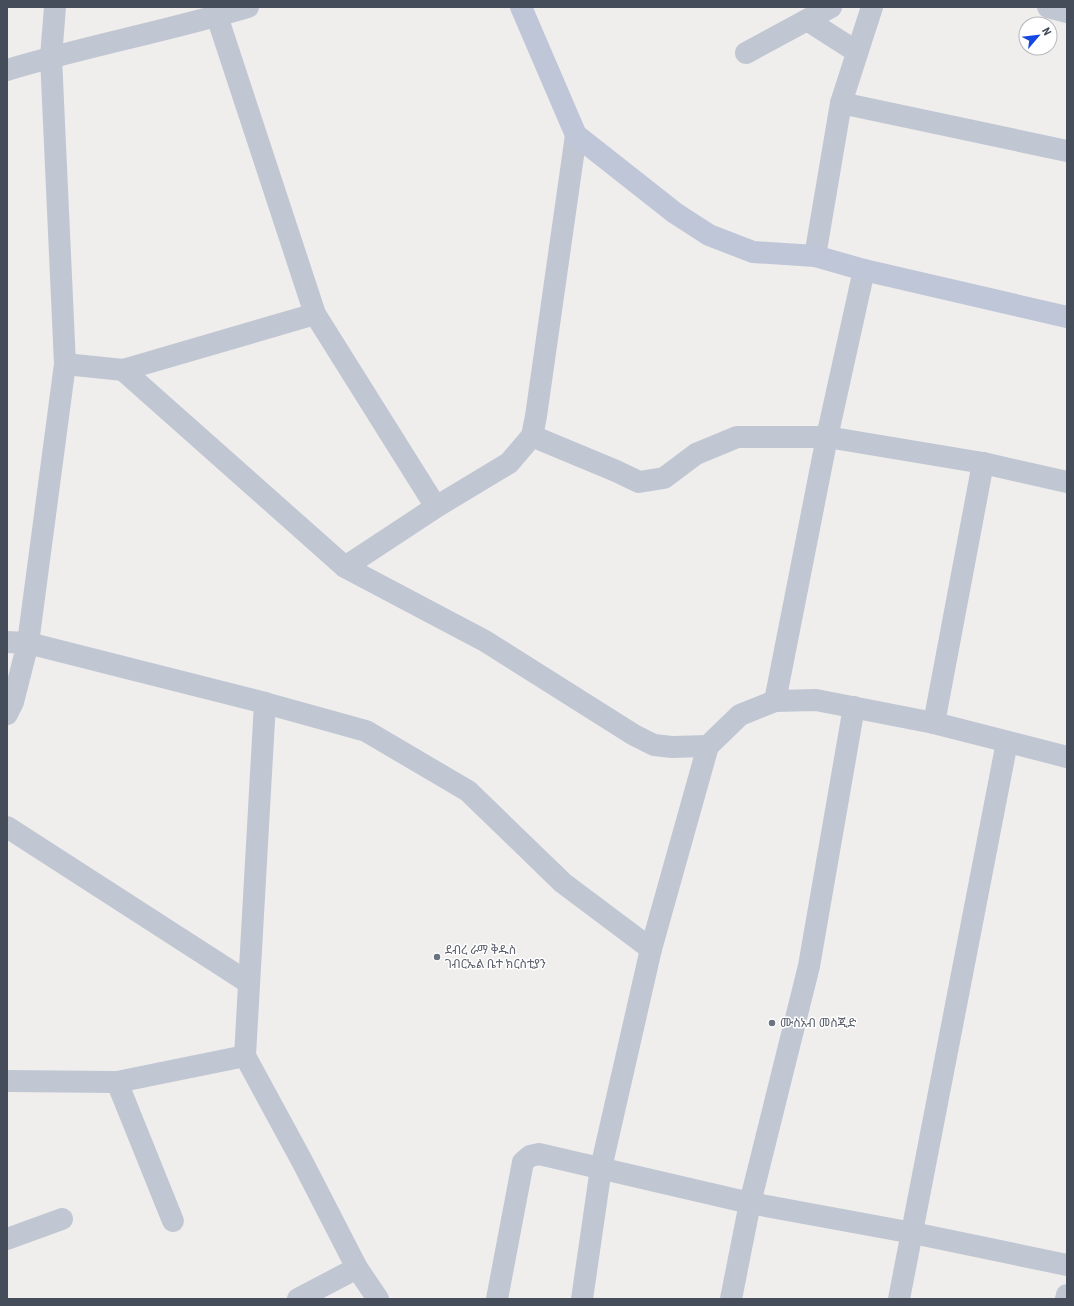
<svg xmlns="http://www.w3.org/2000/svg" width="1074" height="1306" viewBox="0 0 1074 1306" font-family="'Roboto Condensed','Noto Sans Ethiopic',sans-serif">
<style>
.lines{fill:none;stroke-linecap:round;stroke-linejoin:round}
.street{stroke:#c0c7d3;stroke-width:22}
.secondary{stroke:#bfc6d7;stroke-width:22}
.worship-dot{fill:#6b7280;stroke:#fff;stroke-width:1.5}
.labels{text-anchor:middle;stroke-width:3;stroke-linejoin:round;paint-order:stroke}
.worship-label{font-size:12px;fill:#5b616d;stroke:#fff;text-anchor:start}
</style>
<rect width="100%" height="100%" fill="#f0eeed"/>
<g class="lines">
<g class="street">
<path d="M214 7 315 314 436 507"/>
<path d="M1048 7 1067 12"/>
<path d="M807 20 857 52"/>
<path d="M746 53 831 7"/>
<path d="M7 70C86 46 168 31 248 7"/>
<path d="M841 103 1067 151"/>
<path d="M815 256 841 103 872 7"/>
<path d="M65 364 123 370 315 314"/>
<path d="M123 370 345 567 485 641 634 735 654 745 672 747 708 746"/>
<path d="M532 436 616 471 639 482 664 478 696 454 737 437H827L983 463 1067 482"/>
<path d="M345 567 436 507 509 463 532 436 536 416 576 135"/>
<path d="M7 642 28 643 265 703 366 731 468 791 563 883 651 949"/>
<path d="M775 701 827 437 864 270"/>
<path d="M265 703 245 1056 302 1161 357 1268 378 1299"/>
<path d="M7 714 13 702 28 643 65 364 51 57 55 7"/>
<path d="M934 723 983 463"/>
<path d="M7 827 249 983"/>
<path d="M7 1081 117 1082 245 1056"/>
<path d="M117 1082 173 1221"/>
<path d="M7 1239 62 1219"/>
<path d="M298 1299 357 1268"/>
<path d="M497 1299 523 1162 530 1156 539 1154 750 1203 913 1233 1067 1265"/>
<path d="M582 1299 601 1168 651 949 708 746 740 715 775 701 816 700 934 723 1067 757"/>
<path d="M731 1299 750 1203 809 966 854 707"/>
<path d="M899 1299 1007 742"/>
<path d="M1066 1299 1067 1295"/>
</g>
<path class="secondary" d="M521 7 576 135 675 213 709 235 753 252 815 256 864 270 1067 317"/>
</g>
<g class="worship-dot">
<circle cx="437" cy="957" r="4"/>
<circle cx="772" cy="1023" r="4"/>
</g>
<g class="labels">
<g class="worship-label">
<text x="445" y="954">ደብረ ራማ ቅዱስ<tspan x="445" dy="14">ገብርኤል ቤተ ክርስቲያን</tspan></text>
<text x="780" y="1027">ሙስአብ መስጂድ</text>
</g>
</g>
<rect width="1074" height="1306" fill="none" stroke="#454d5b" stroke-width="16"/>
<g transform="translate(1038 36) rotate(62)"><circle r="19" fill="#ffffff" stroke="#b5b8bd"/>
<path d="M0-3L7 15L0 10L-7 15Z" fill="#1548e3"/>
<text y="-6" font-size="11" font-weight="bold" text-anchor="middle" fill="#454d5b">N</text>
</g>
</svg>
